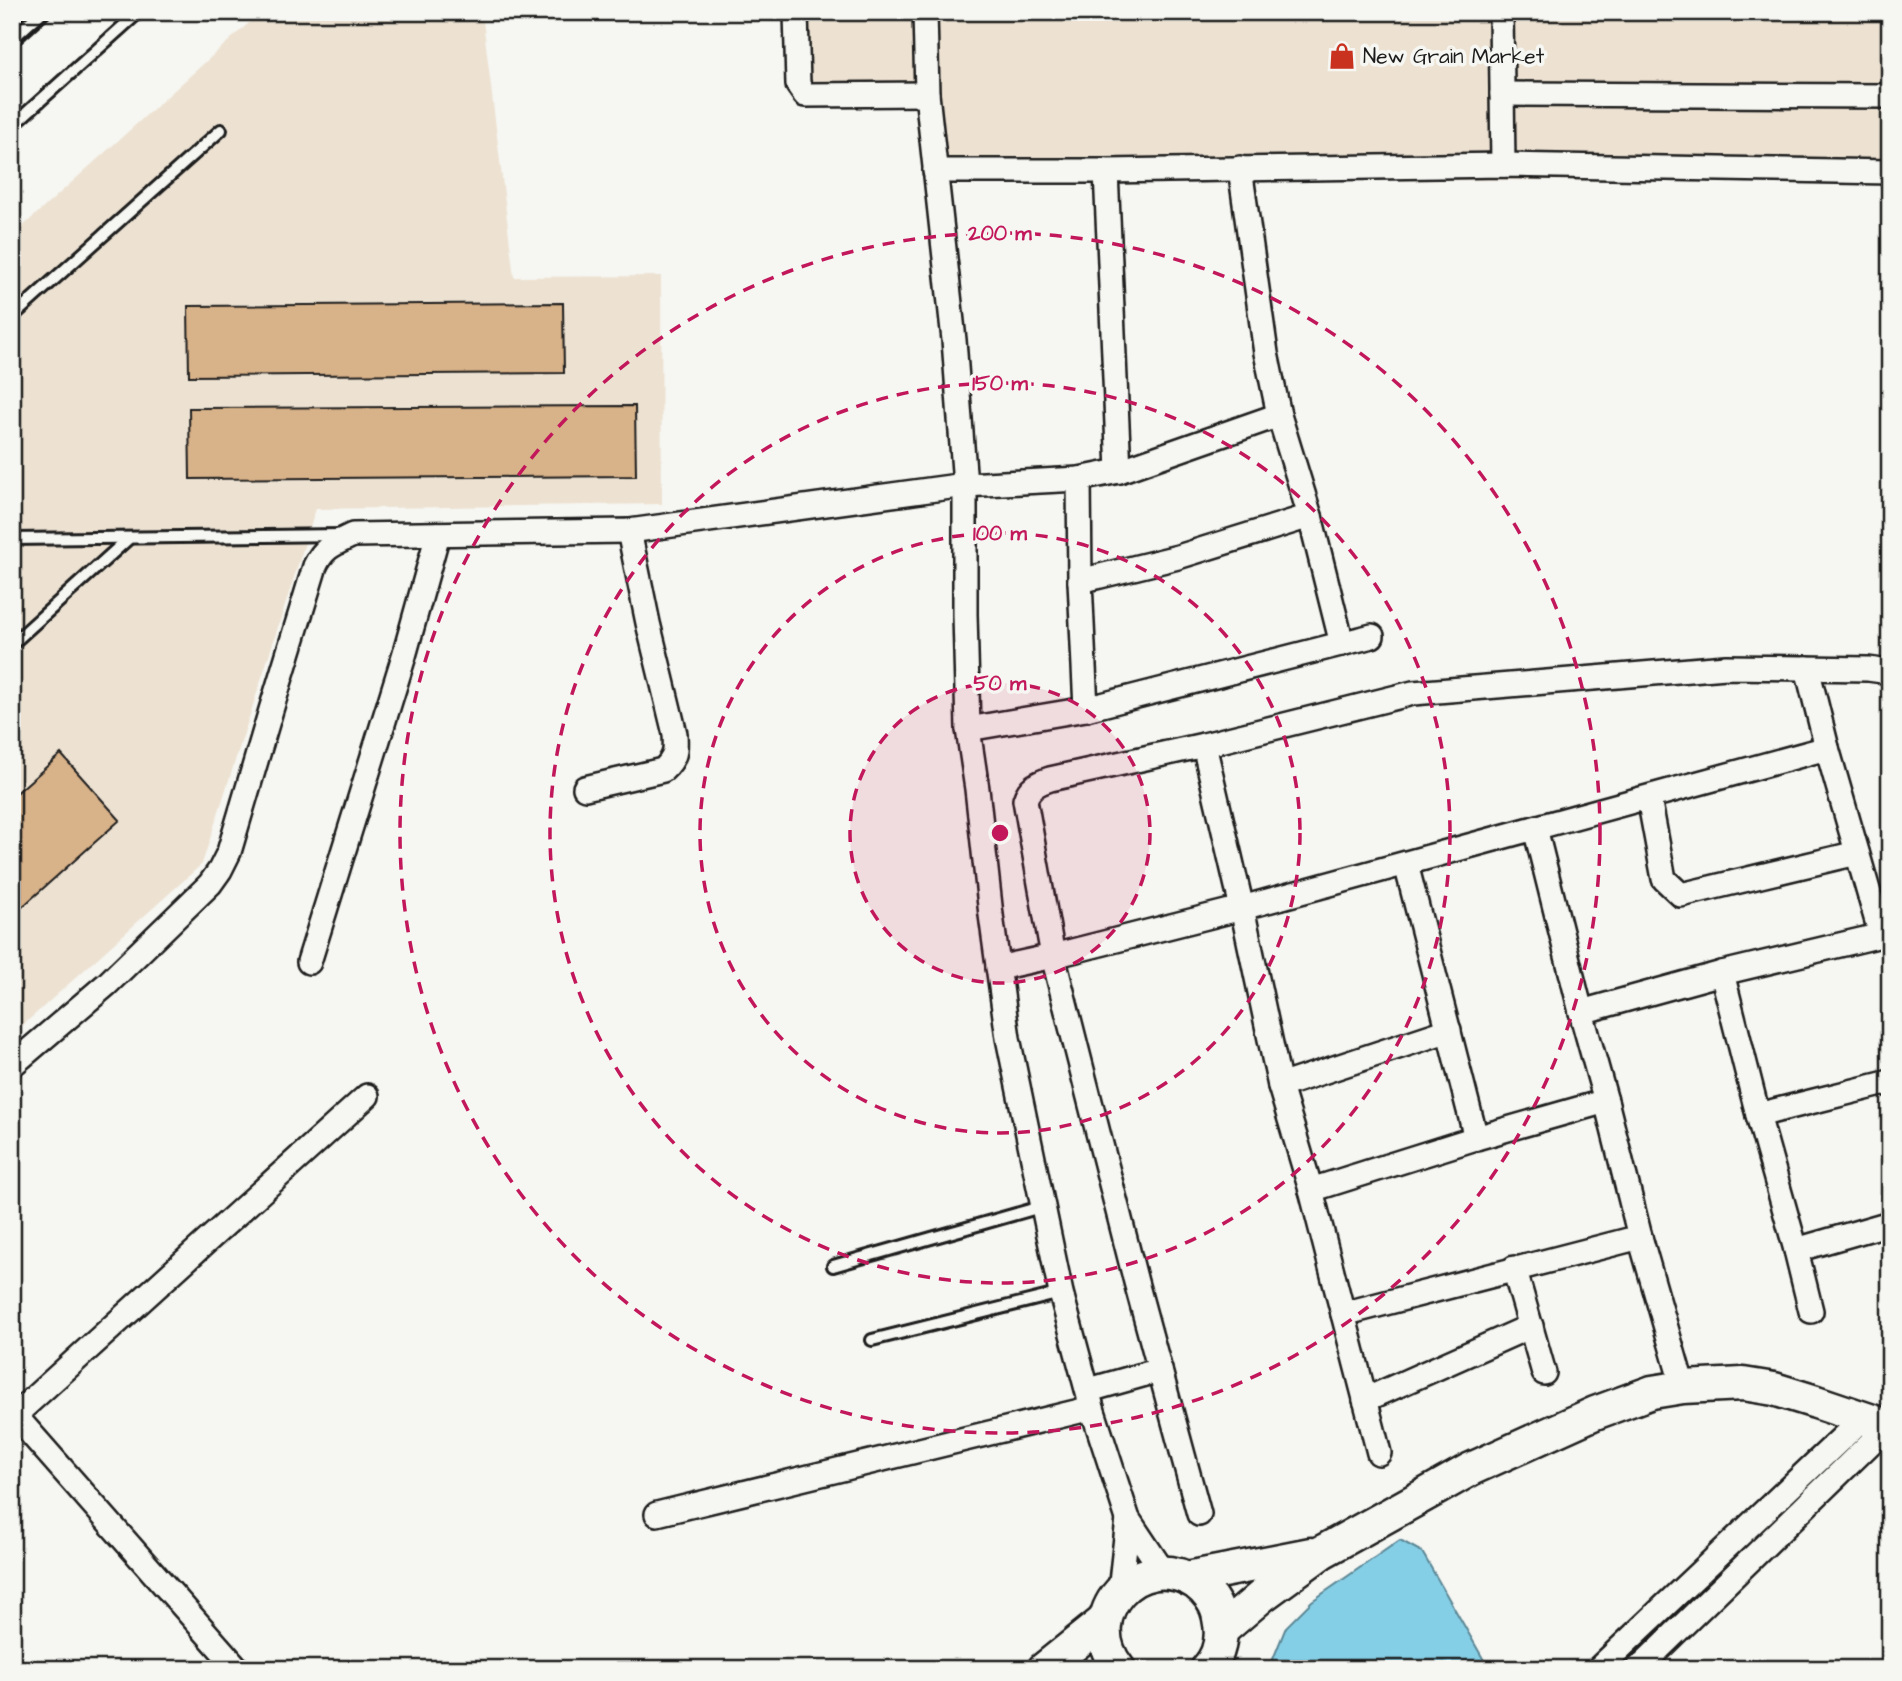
<svg xmlns="http://www.w3.org/2000/svg" width="1902" height="1681" viewBox="0 0 1902 1681" font-family="'Architects Daughter',sans-serif">
<style>
.built{fill:#ede2d2}
.water{fill:#85cfe6;stroke:#5b8795;stroke-width:2}
.building{fill:#d8b289;stroke:#1c1c1c;stroke-width:2}
.lines{fill:none;stroke-linecap:round;stroke-linejoin:round}
.lane-casing{stroke:#1c1c1c;stroke-width:16}
.street-casing{stroke:#1c1c1c;stroke-width:28}
.secondary-casing{stroke:#1c1c1c;stroke-width:37}
.lane{stroke:#f6f6f2;stroke-width:10}
.street{stroke:#f6f6f2;stroke-width:23}
.secondary{stroke:#f6f6f2;stroke-width:32}
.rail{stroke:#1c1c1c;stroke-width:5}
.ring{fill:none;stroke:#c2185b;stroke-width:3.5;stroke-dasharray:12 9}
.labels{text-anchor:middle;stroke-width:7;stroke-linejoin:round;paint-order:stroke}
.poi-label{font-size:21px;fill:#1c1c1c;stroke:#f6f6f2;text-anchor:start}
.centre{fill:#c2185b;stroke:#f6f6f2;stroke-width:3.5}
.ring-label{font-size:21px;text-anchor:middle;font-weight:bold;fill:#c2185b;stroke:#f6f6f2;stroke-width:7;stroke-linejoin:round;paint-order:stroke}
</style>
<rect width="100%" height="100%" fill="#f6f6f2"/>
<filter id="ink" filterUnits="userSpaceOnUse"><feTurbulence type="fractalNoise" baseFrequency=".0143" numOctaves="2"/><feDisplacementMap in="SourceGraphic" scale="14" xChannelSelector="R" yChannelSelector="G"/><feConvolveMatrix kernelMatrix="1 2 1 2 8 2 1 2 1" color-interpolation-filters="sRGB"/></filter>
<g filter="url(#ink)">
<g class="built">
<path d="M261 12H482L514 277 661 276 662 504 316 509 202 864 12 1035V236Z"/>
<path d="M793 12H1890V182L1508 180 959 181 925 104 795 100Z"/>
</g>
<path class="water" d="M1400 1540 1422 1552 1489 1669H1269L1286 1627 1312 1601Z"/>
<g class="building">
<path d="M563 303 564 373 189 376 188 306Z"/>
<path d="M635 406 636 476 190 479 189 408Z"/>
<path d="M61 754 120 820 12 916V797Z"/>
</g>
<g class="lines">
<defs>
<g id="lane">
<path d="M12 126 139 12"/>
<path d="M12 317 221 130"/>
<path d="M12 539 342 535"/>
<path d="M12 644 128 539"/>
<path d="M833 1266 1044 1206"/>
<path d="M872 1340 1061 1293"/>
</g>
<g id="street">
<path d="M796 12 798 85 805 95 927 94"/>
<path d="M925 12 927 94 954 340 965 485V614L968 729 977 789 991 915 1008 1038 1061 1293 1092 1408 1128 1519 1164 1573"/>
<path d="M1501 12 1503 165"/>
<path d="M1502 94 1890 96"/>
<path d="M1240 168 1266 353 1279 415 1310 516 1342 644"/>
<path d="M935 171H1106L1503 165 1890 172"/>
<path d="M1106 171 1119 471"/>
<path d="M1079 479 1080 581 1086 709"/>
<path d="M1080 581 1178 557 1310 516"/>
<path d="M1807 668 1827 748 1881 935"/>
<path d="M968 729 1086 709 1372 636"/>
<path d="M1204 745 1242 908 1280 1086 1311 1190 1379 1453"/>
<path d="M585 788 663 770C676 758 676 751 675 734L648 623 629 531"/>
<path d="M1649 798 1664 879 1681 895 1857 853"/>
<path d="M1535 828 1581 1012 1606 1101 1640 1237 1683 1387"/>
<path d="M1406 864 1476 1138"/>
<path d="M309 962 404 656 438 534"/>
<path d="M998 968 1053 956 1242 908 1827 748"/>
<path d="M1722 973 1758 1115 1796 1250 1811 1311"/>
<path d="M1581 1012 1722 973 1890 933"/>
<path d="M12 1065 107 984 210 884 220 870 229 852 271 710 315 566C324 547 334 544 353 535L629 531 965 485 1079 479 1119 471 1279 415"/>
<path d="M1280 1086 1449 1030"/>
<path d="M1758 1115 1890 1082"/>
<path d="M1311 1190 1476 1138 1606 1101"/>
<path d="M1796 1250 1890 1223"/>
<path d="M1514 1268 1544 1373"/>
<path d="M1343 1314 1640 1237"/>
<path d="M1089 1390 1160 1370"/>
<path d="M1365 1400 1531 1326"/>
<path d="M12 1412 238 1669"/>
<path d="M15 1415 367 1096"/>
<path d="M657 1514 1092 1408"/>
<path d="M1199 1514 1136 1282 1053 956 1025 800C1029 787 1038 783 1050 779L1204 745 1413 693 1726 667 1868 669 1890 672"/>
<path d="M1120 1591 1128 1519"/>
<path d="M1598 1669 1862 1419"/>
<path d="M1638 1669 1887 1427"/>
</g>
<g id="secondary">
<path d="M1187 1578 1311 1554"/>
<path d="M1222 1630 1263 1595 1322 1552 1439 1487 1471 1469 1595 1413 1652 1392 1683 1387 1743 1384 1774 1389 1816 1402 1890 1427"/>
<path d="M1044 1669 1105 1620"/>
<path d="M1119 1669C1076 1616 1138 1546 1196 1583 1207 1591 1217 1604 1219 1618 1223 1636 1220 1655 1207 1669"/>
</g>
</defs>
<use href="#lane" class="lane-casing"/>
<use href="#street" class="street-casing"/>
<use href="#secondary" class="secondary-casing"/>
<use href="#lane" class="lane"/>
<use href="#street" class="street"/>
<use href="#secondary" class="secondary"/>
<g class="rail">
<path d="M12 28 30 12"/>
<path d="M12 49 53 12"/>
</g>
</g>
</g>
<circle cx="1000" cy="833" r="150" fill="#c2185b" fill-opacity=".12"/>
<g class="ring">
<circle cx="1000" cy="833" r="150"/>
<circle cx="1000" cy="833" r="300"/>
<circle cx="1000" cy="833" r="450"/>
<circle cx="1000" cy="833" r="600"/>
</g>
<defs>
<symbol id="shop-bare" viewBox="-9 -9 18 18"><path d="M-5-2.5h2.3a2.7 3.5 0 0 1 5.4 0H5L5.5 6h-11ZM-1.5-2.5h3a1.5 2.3 0 0 0-3 0Z" fill="#c8321e" stroke="#f6f6f2" stroke-width="2.5" paint-order="stroke"/></symbol>
</defs>
<g fill-rule="evenodd">
<use href="#shop-bare" x="1323" y="37" width="38" height="38"/>
</g>
<g class="labels">
<g class="poi-label">
<text x="1363" y="63">New Grain Market</text>
</g>
</g>
<circle cx="1000" cy="833" r="10" class="centre"/>
<g class="ring-label">
<text x="1000" y="240">200 m</text>
<text x="1000" y="390">150 m</text>
<text x="1000" y="540">100 m</text>
<text x="1000" y="690">50 m</text>
</g>
<rect width="1902" height="1681" fill="none" stroke="#f6f6f2" stroke-width="42"/>
<rect x="21" y="21" width="1860" height="1639" fill="none" stroke="#1c1c1c" stroke-width="2.5" filter="url(#ink)"/>
</svg>
